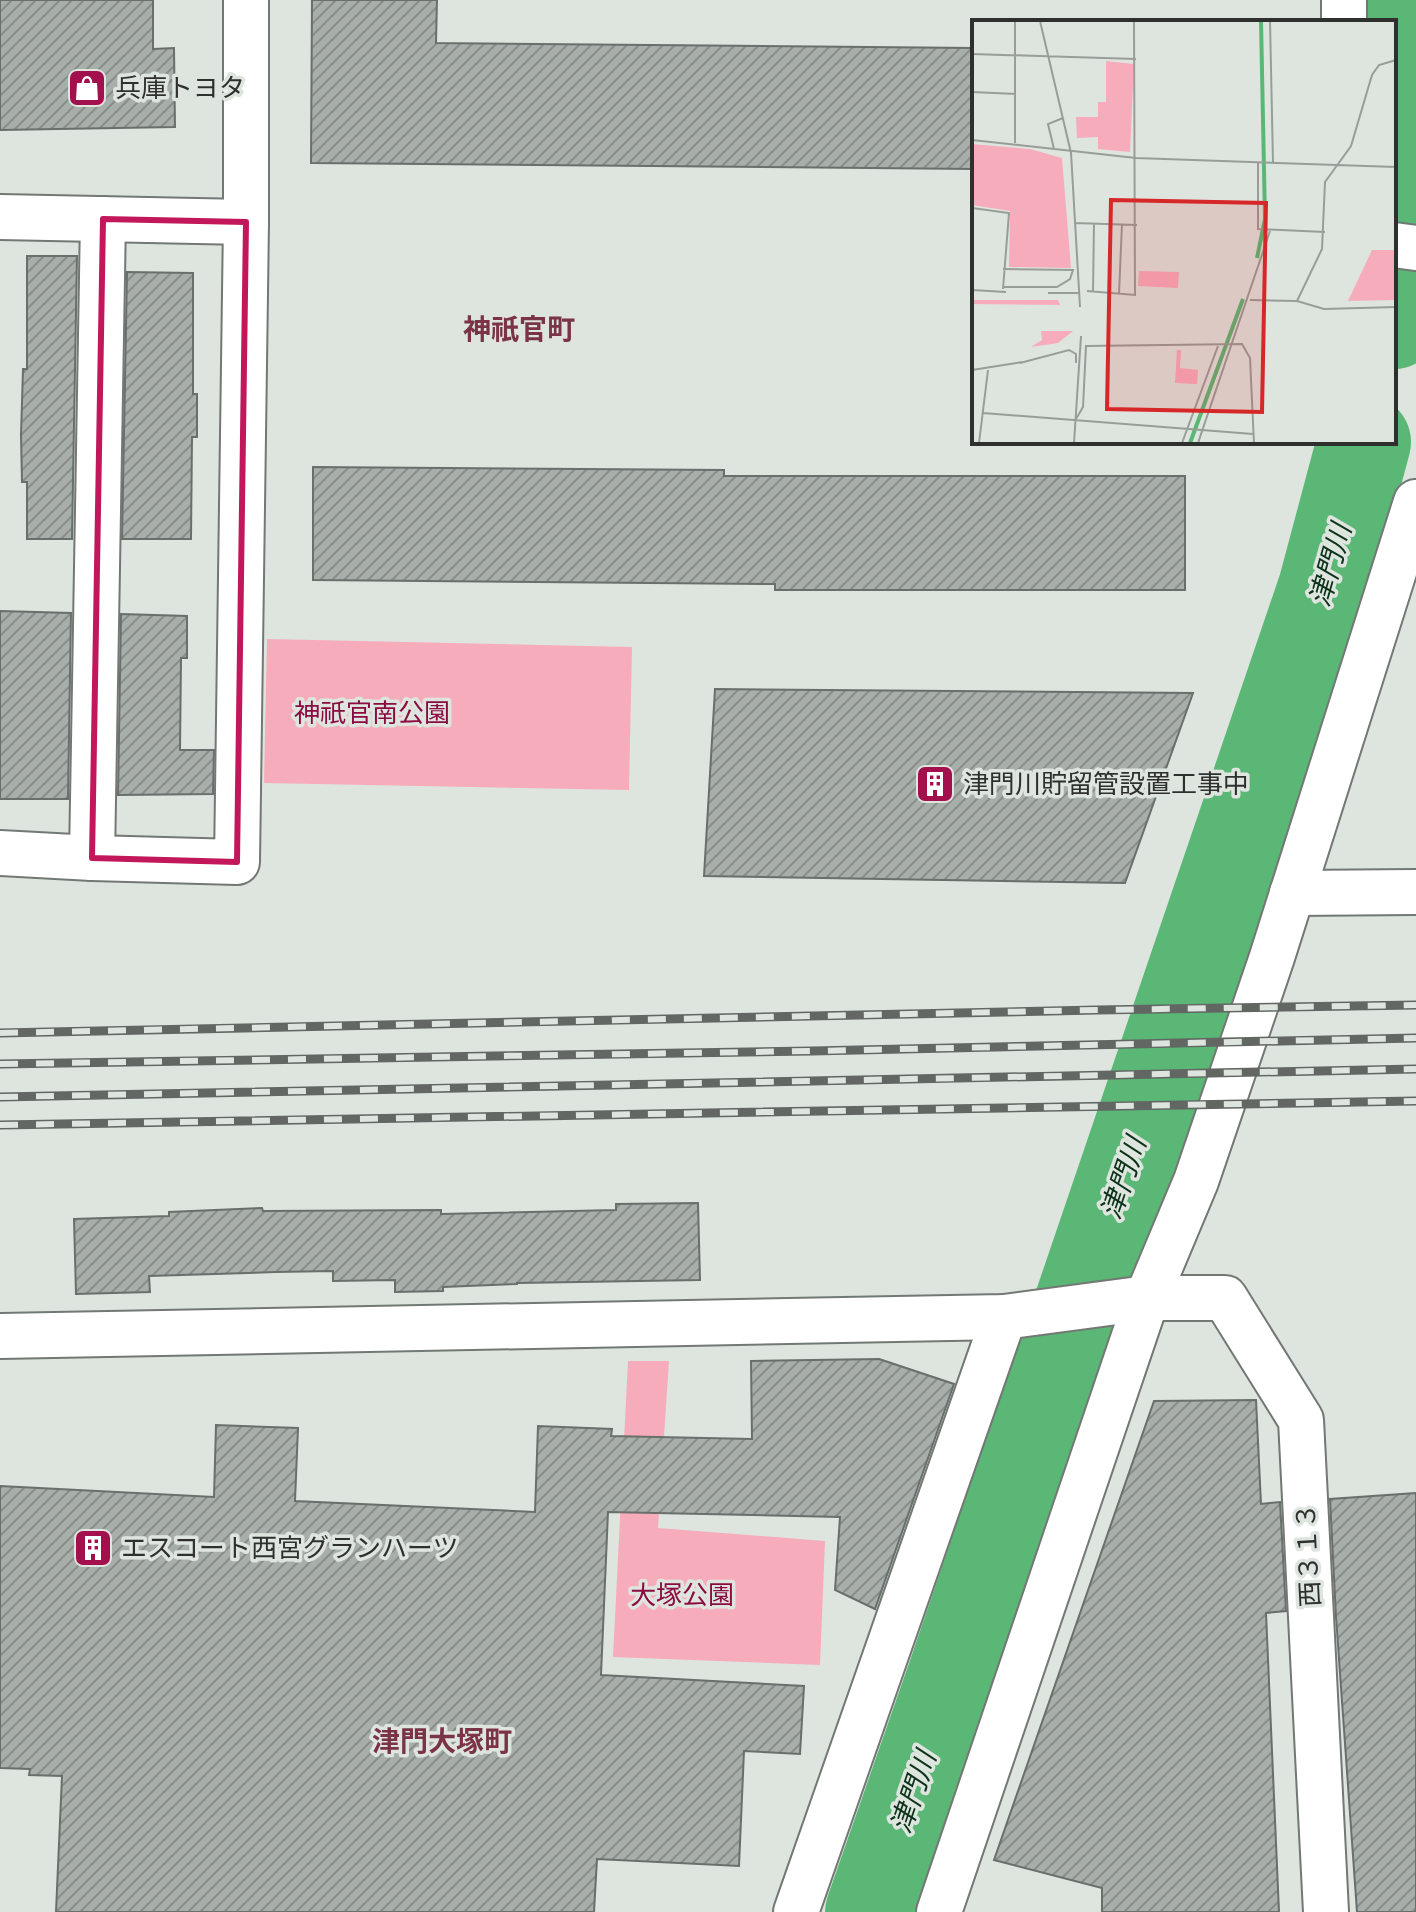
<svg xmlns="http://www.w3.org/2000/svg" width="1416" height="1912" viewBox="0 0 1416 1912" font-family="Karla,'Noto Sans JP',sans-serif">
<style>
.green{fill:#f7acbc}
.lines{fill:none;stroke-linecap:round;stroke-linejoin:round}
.river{stroke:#5bb776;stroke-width:94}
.building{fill:url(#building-hatch);stroke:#696f6a;stroke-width:2}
.minor-casing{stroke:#727873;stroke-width:48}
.minor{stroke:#fff;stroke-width:44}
.rail-casing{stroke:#636764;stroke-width:9}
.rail{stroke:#dee5df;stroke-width:6;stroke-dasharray:18;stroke-linecap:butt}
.marked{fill:none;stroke:#c2185b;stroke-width:6;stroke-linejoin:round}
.labels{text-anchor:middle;stroke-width:7;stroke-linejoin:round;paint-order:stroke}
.poi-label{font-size:26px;fill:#2e302e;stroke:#dee5df;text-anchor:start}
.park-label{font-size:26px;fill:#8b0b40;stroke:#dee5df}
.street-label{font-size:26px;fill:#2e302e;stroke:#dee5df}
.neighbourhood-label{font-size:28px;font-weight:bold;fill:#7a3347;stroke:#dee5df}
.water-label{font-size:28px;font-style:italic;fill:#0c3319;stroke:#dee5df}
.inset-river{fill:none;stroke:#5bb776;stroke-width:4}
.inset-road{fill:none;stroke:#989d98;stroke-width:2}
.view{fill:#d62828;fill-opacity:0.15;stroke:#d62828;stroke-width:4}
.inset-edge{fill:none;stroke:#2e302e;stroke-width:4}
</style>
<defs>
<pattern id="building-hatch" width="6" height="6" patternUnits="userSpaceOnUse" patternTransform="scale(2)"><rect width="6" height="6" fill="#a8aea9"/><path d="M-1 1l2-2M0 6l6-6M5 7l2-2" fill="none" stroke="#898e8a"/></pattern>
</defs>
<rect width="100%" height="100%" fill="#dee5df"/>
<g class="green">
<path d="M267 639 632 647 629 790 264 783Z"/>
<path d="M628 1361H669L658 1528 825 1541 820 1665 613 1657Z"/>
</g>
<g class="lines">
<g class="river">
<path d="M1412 0 1416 101"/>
<path d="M1394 322 1416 158"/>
<path d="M872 1912 954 1677 1325 588 1364 442"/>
</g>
</g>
<g class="building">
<path d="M0 0H153V49L174 48 175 127 0 130Z"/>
<path d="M312 0H437L436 43 974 48V169L311 163Z"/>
<path d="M27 256H77L72 539H27V482H22L21 435 23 369H27Z"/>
<path d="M127 272 193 273V394H197V437H192L191 539H122Z"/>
<path d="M313 467 724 470V476H1185V590H775V584L313 580Z"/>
<path d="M0 611 71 613 68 799H0Z"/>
<path d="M121 614 187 616V658H181L180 750H214L213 794 118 795Z"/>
<path d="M715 689 1193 693 1125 883 704 876Z"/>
<path d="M698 1203 700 1280 517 1283V1284L443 1287V1291L395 1292V1280L333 1281V1271L276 1272 149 1276 150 1292 76 1294 74 1219 169 1216V1212L262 1208 263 1211 441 1210V1214L616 1210V1204Z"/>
<path d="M879 1359 954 1384 875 1609 835 1590 840 1517 608 1512 601 1675 804 1686 800 1754 744 1751 739 1866 597 1859 594 1912H56L62 1776 29 1775 30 1769 0 1768V1486L214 1497 216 1425 298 1428 295 1501 535 1512 538 1426 612 1429 611 1436 752 1439 751 1361Z"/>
<path d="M1256 1400 1261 1504 1280 1502 1286 1611 1266 1613 1279 1912H1102V1888L994 1860 1154 1401Z"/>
<path d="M1416 1493V1912H1357L1336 1617 1330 1499Z"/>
</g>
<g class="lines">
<defs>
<g id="minor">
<path d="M1344 0V22"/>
<path d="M0 217 246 222"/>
<path d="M1394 245 1416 248"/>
<path d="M0 853 92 858 237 862 246 222V0"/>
<path d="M92 858 103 219"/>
<path d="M1292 893 1416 892"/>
<path d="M0 1336 1004 1317 1147 1298H1225L1301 1420 1326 1912"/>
<path d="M796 1912 1004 1317"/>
<path d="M939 1912 1147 1298 1196 1181 1272 957 1416 502"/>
</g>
</defs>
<use href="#minor" class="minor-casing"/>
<use href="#minor" class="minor"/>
<defs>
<g id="rail">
<path d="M0 1033 1097 1010 1416 1005"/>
<path d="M0 1064 812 1051 1416 1038"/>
<path d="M0 1097 1416 1069"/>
<path d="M0 1125 1416 1101"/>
</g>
</defs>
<use href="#rail" class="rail-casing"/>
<use href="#rail" class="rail"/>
</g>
<path class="marked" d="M103 219 246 222 237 862 92 858Z"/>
<defs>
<symbol id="shop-square" viewBox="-11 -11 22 22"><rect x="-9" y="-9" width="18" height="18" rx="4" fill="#a40f4d" stroke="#dee5df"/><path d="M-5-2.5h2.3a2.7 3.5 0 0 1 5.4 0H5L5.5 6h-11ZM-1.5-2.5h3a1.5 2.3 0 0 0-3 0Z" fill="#fff"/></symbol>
<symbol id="building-square" viewBox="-11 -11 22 22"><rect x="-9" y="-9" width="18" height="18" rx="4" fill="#a40f4d" stroke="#dee5df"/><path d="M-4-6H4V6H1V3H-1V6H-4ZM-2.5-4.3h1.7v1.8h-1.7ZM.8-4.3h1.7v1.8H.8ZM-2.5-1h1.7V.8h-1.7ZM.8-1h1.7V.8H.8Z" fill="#fff"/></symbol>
</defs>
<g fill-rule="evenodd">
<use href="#shop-square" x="65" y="66" width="44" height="44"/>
<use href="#building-square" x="913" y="762" width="44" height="44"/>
<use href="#building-square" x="71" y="1526" width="44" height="44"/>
</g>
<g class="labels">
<g class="poi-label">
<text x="115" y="97">兵庫トヨタ</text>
<text x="963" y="793">津門川貯留管設置工事中</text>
<text x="121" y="1557">エスコート西宮グランハーツ</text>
</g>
<g class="park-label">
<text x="372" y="722">神祇官南公園</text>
<text x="682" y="1604">大塚公園</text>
</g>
<g class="street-label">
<text transform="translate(1308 1555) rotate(-93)" y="9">西３１３</text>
</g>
<g class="neighbourhood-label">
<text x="519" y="339">神祇官町</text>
<text x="442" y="1751">津門大塚町</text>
</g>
<g class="water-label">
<text transform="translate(1330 565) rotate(-74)" y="10">津門川</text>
<text transform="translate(1123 1178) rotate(-71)" y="10">津門川</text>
<text transform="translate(913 1792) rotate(-71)" y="10">津門川</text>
</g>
</g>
<g transform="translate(972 20)">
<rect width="424" height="424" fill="#dee5df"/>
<path d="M0 280H86L88 285 0 284Z" fill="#f7acbc"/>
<path d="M134 41 162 44 158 132 126 129V117L105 118 104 97H126V82H134ZM0 124 58 129 90 138 99 248 37 247 38 191 0 185ZM400 230H424V280L376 281ZM167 251 207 252 206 268 166 266ZM69 311H101L86 323 59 327 70 320ZM205 330H209L208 348 226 350 225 364 203 363Z" fill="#f7acbc"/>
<path class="inset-river" d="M285 238 293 199 289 1M218 423 271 279"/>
<path class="inset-road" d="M68 1 99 133 108 287M298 1 301 143M0 34 164 39M0 72 44 74M0 120 164 138 424 147M43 123V1M82 129 76 104 91 98M286 143V209L353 212M0 188 37 193 31 269M103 203 165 205M31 267H85L98 259 101 250 31 249M0 270 34 272M115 271 163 275 162 1M121 272 122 203M76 273H107M147 274 150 204M278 280 325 281 352 289 424 287M325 281 350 229 353 162 379 126 400 55 407 45 424 40M48 343 97 330 104 334V343M0 350 50 342M11 393 281 414M104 399 111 387 114 326 270 324 278 338 282 423M7 423 16 350M102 423 109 316M210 423 246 326M226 423 298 211"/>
<path class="view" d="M139 180 294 183 290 392 135 389Z"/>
<rect width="424" height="424" class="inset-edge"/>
</g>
</svg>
